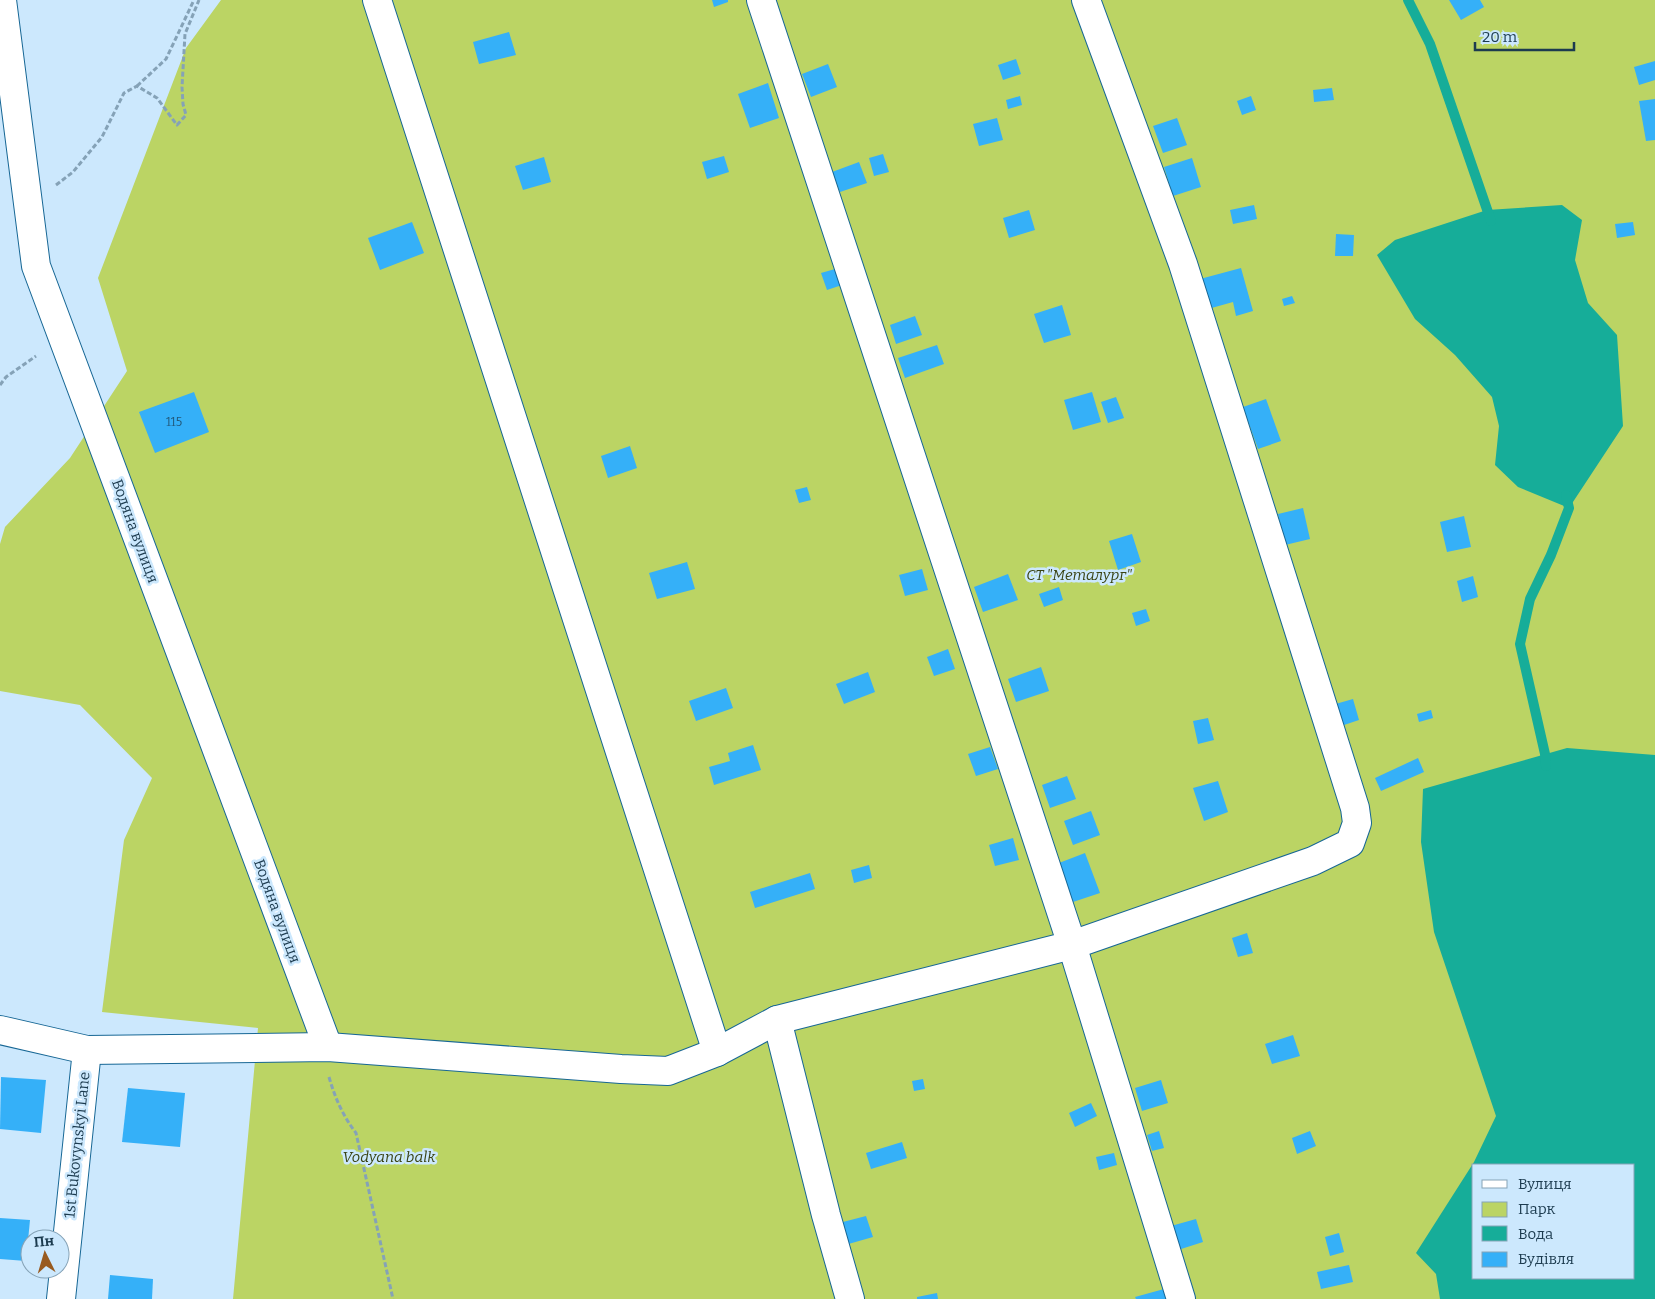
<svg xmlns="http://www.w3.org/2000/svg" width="1655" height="1299" viewBox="0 0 1655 1299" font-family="Bitter,serif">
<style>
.green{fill:#bbd464;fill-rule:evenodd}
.water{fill:#16ad99;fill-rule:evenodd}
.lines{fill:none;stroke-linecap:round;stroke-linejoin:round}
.stream{stroke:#16ad99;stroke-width:10}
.building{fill:#35b0f8}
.minor-casing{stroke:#176795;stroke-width:30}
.path{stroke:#85a2b7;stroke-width:3;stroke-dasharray:5 2.5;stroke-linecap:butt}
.minor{stroke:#fff;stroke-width:28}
.labels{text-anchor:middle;stroke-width:5;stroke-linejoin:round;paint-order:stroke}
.number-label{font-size:12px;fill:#225879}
.street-label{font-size:15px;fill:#1c3b4f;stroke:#cce8fd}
.park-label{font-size:15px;font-style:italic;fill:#3a4414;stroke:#cce8fd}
</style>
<rect width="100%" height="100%" fill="#cce8fd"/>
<path class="green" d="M221 0H1655V1299H233L258 1028 102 1012 124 840 152 778 80 705 0 691V544L5 527 70 458 127 371 98 278 186 48ZM1474 1165H1634V1278H1474Z"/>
<g class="water">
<path d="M1562 205 1582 220 1575 260 1588 303 1617 335 1623 426 1569 508 1518 487 1495 465 1499 426 1492 397 1455 355 1415 319 1377 255 1395 240 1487 210Z"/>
<path d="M1567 748 1655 755V1299H1440L1436 1274 1416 1253 1474 1162 1496 1116 1434 932 1421 842 1423 789ZM1474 1165H1634V1278H1474Z"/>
</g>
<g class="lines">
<g class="stream">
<path d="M1408 0 1430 44 1491 221"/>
<path d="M1546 766 1545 754 1520 644 1530 599 1551 555 1569 508 1566 495"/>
</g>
</g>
<g class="building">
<path d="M712 0H728V2L714 7Z"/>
<path d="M1449 0H1480L1484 7 1461 20Z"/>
<path d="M509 32 516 55 479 64 473 42Z"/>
<path d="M1016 59 1021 74 1003 80 998 65Z"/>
<path d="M1655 61V80L1639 85 1634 67Z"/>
<path d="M828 64 837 87 811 97 802 74Z"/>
<path d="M768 83 779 118 750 128 738 94Z"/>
<path d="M1332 88 1334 100 1314 102 1313 90Z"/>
<path d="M1020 96 1022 105 1008 109 1006 100Z"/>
<path d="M1251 96 1256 110 1242 115 1237 101Z"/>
<path d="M1655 99V140L1646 141 1639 101Z"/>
<path d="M997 118 1003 140 979 146 973 124Z"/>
<path d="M1177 118 1187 145 1163 153 1153 126Z"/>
<path d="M883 154 889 172 874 176 869 158Z"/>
<path d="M724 156 729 172 707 179 702 162Z"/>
<path d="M544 157 551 182 523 190 515 166Z"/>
<path d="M1192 158 1201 187 1173 196 1164 167Z"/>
<path d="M859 162 867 183 840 192 832 172Z"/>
<path d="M1254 205 1257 219 1233 224 1230 210Z"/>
<path d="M1029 210 1035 230 1009 238 1003 218Z"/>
<path d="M412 222 424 253 380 270 368 238Z"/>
<path d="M1633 222 1635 235 1617 238 1615 224Z"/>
<path d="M1336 234 1354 235 1353 256H1335Z"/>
<path d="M842 267 848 283 827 290 821 273Z"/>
<path d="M1241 268 1253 311 1236 316 1233 302 1208 309 1200 279Z"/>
<path d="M1292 296 1295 303 1284 306 1282 299Z"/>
<path d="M1062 305 1071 335 1044 343 1034 314Z"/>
<path d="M915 316 922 335 896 344 890 325Z"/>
<path d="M937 345 944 364 905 378 898 358Z"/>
<path d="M194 392 209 432 155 453 139 412Z"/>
<path d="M1092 392 1101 422 1073 430 1064 400Z"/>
<path d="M1116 397 1124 418 1108 423 1101 402Z"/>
<path d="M1266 399 1281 441 1258 449 1243 407Z"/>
<path d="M630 446 637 468 608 478 601 456Z"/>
<path d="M807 487 811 500 799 503 795 490Z"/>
<path d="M1303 508 1310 539 1285 545 1278 514Z"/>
<path d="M1464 516 1471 547 1447 552 1440 522Z"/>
<path d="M1132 534 1141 562 1118 570 1109 541Z"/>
<path d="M687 562 695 589 657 599 649 573Z"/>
<path d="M922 569 928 590 905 596 899 575Z"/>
<path d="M1008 574 1018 600 983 612 974 587Z"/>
<path d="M1473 576 1478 597 1462 602 1457 581Z"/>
<path d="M1059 587 1063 600 1044 607 1039 594Z"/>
<path d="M1146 609 1150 621 1136 626 1132 613Z"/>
<path d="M948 649 955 669 934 676 927 657Z"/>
<path d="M1041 667 1049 691 1016 702 1008 679Z"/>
<path d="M868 672 875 692 844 704 836 684Z"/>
<path d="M726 688 733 708 696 721 689 701Z"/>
<path d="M1353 699 1359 720 1338 727 1332 705Z"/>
<path d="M1431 710 1433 718 1419 722 1417 714Z"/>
<path d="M1208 718 1214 740 1198 744 1193 721Z"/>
<path d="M753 745 761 770 714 785 709 767 730 761 728 753Z"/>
<path d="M990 747 998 769 976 776 968 754Z"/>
<path d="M1418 758 1424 772 1381 791 1375 778Z"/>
<path d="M1067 776 1076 799 1050 808 1042 785Z"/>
<path d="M1218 781 1228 812 1204 821 1193 788Z"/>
<path d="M1091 811 1100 835 1073 845 1064 821Z"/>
<path d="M1013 838 1019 860 995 866 989 845Z"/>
<path d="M1085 853 1100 893 1073 902 1059 863Z"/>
<path d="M869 865 872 878 854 883 851 870Z"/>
<path d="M810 873 815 889 755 908 750 892Z"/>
<path d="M1247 933 1253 953 1238 957 1232 938Z"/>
<path d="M1293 1035 1300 1056 1272 1064 1265 1044Z"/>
<path d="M1 1077 46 1080 41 1133 0 1129Z"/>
<path d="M923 1079 925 1089 914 1091 912 1081Z"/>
<path d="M1161 1080 1168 1103 1142 1111 1135 1088Z"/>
<path d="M128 1088 185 1093 180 1147 122 1142Z"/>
<path d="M1091 1103 1097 1116 1075 1127 1069 1113Z"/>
<path d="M1159 1131 1164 1148 1152 1151 1147 1135Z"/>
<path d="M1310 1131 1316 1146 1297 1154 1292 1138Z"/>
<path d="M902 1142 907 1158 871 1169 866 1153Z"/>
<path d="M1114 1153 1117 1165 1099 1170 1096 1157Z"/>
<path d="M866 1216 873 1237 845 1245 839 1223Z"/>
<path d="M0 1218 30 1220 26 1261 0 1259Z"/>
<path d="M1196 1219 1203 1242 1178 1250 1171 1226Z"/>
<path d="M1339 1233 1344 1252 1330 1256 1325 1237Z"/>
<path d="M1349 1265 1353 1282 1321 1289 1317 1272Z"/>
<path d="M110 1275 153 1279 152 1299H108Z"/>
<path d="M1164 1289 1167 1299H1136L1135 1297Z"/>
<path d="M937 1293 938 1299H917V1297Z"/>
</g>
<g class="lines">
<defs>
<g id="minor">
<path d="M2 0 36 266 328 1047"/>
<path d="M377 0 717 1052"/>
<path d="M761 0 1072 945 1181 1299"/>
<path d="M777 1020 826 1215 850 1299"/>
<path d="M0 1030 87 1050 328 1047 621 1069 668 1071 717 1052 777 1020 1072 945 1313 861 1350 843 1357 823 1355 808 1183 264 1086 0"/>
<path d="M61 1299 87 1050"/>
</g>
</defs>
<use href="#minor" class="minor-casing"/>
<g class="path">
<path d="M137 86 166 59 194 0"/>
<path d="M56 185 73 172 102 137 124 93 137 86 157 98 177 125 186 115 183 104 182 87 185 34 199 0"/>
<path d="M0 385 6 377 36 356"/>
<path d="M329 1077C335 1098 343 1116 356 1133L393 1299"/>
</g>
<use href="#minor" class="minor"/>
</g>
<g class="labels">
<g class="number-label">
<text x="174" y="426">115</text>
</g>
<g class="street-label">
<text transform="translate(135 531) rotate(70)" y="5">Водяна вулиця</text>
<text transform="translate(277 911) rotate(70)" y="5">Водяна вулиця</text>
<text transform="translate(77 1145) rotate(-84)" y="5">1st Bukovynskyi Lane</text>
</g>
<g class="park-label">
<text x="1079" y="580">СТ "Металург"</text>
<text x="389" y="1162">Vodyana balk</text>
</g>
</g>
<rect x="1472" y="1164" width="162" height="115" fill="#cce8fd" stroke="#86a3b7"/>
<rect x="1482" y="1180" width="25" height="8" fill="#ffffff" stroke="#86a3b7"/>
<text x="1518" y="1189" font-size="15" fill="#1c3b4f">Вулиця</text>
<rect x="1482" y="1202" width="25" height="15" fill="#bbd464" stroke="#86a3b7"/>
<text x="1518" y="1214" font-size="15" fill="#1c3b4f">Парк</text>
<rect x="1482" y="1226" width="25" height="15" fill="#16ad99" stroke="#86a3b7"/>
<text x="1518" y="1239" font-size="15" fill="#1c3b4f">Вода</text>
<rect x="1482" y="1252" width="25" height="15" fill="#35b0f8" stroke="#86a3b7"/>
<text x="1518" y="1264" font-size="15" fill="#1c3b4f">Будівля</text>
<g transform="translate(45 1254) rotate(355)"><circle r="24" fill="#cce8fd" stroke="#86a3b7"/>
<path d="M0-4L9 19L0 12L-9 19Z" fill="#985a1f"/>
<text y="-8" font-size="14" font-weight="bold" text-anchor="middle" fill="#1c3b4f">Пн</text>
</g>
<path d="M1475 42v8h99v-8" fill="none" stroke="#1c3b4f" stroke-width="2.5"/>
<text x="1482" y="42" font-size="15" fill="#1c3b4f" stroke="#cce8fd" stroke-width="4" paint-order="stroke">20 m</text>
</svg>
